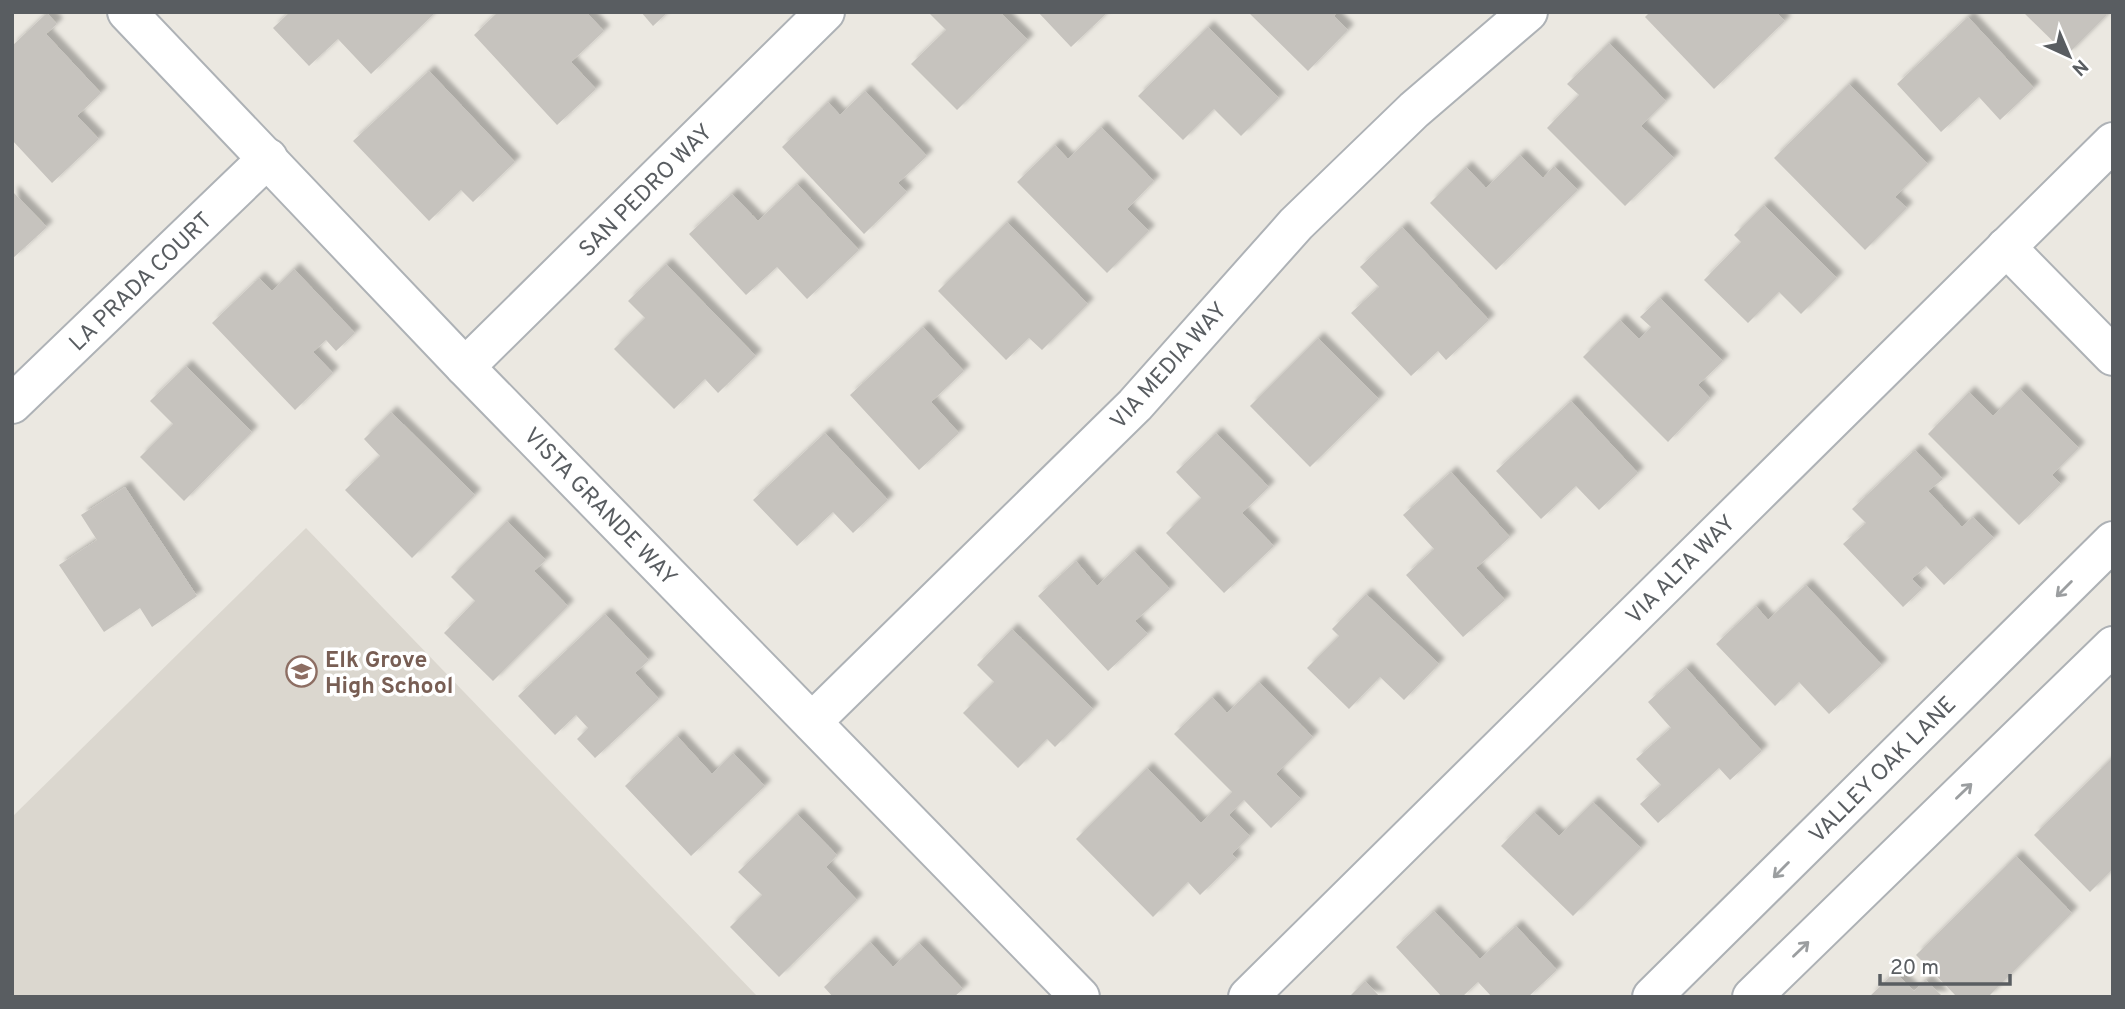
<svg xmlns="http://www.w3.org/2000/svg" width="2125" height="1009" viewBox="0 0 2125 1009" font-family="Overpass,sans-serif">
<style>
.education{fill:#dbd7cf}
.building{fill:#c6c3be;filter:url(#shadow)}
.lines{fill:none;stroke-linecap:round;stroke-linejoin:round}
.street-casing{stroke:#aeb2b6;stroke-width:42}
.secondary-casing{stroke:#adb1b5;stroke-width:42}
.street{stroke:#fff;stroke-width:38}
.secondary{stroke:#fff;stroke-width:38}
.oneway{stroke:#9b9ea0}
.labels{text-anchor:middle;stroke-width:7;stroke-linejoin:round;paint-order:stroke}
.street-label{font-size:23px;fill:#595d61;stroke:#fff}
.education-label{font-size:23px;font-weight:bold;fill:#785e54;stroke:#fff;text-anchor:start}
</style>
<defs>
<filter id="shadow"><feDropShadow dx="6" dy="-6" stdDeviation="2" flood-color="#0004"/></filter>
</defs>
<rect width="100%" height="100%" fill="#ebe8e1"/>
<path class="education" d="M306 528 758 997H12V817Z"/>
<g class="building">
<path d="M290 12H436L371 74 338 39 309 66 273 28Z"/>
<path d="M498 12H586L604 31 571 62 596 89 557 125 474 35Z"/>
<path d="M641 12H668L653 26Z"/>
<path d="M928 12H1000L1028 40 957 110 911 64 946 30Z"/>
<path d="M1038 12H1108L1071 47Z"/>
<path d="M1248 12H1337L1334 16 1348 30 1308 71Z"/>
<path d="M1650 12H1776L1785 21 1714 89 1645 17Z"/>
<path d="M2023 12H2105L2107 15 2067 55Z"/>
<path d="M47 13 57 24 46 34 101 93 77 116 99 139 52 183 12 140V46Z"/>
<path d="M1968 17 2034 88 2000 120 1979 97 1941 132 1897 84Z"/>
<path d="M1208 27 1279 98 1241 136 1214 109 1183 140 1138 96Z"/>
<path d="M1609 43 1666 101 1641 126 1674 158 1625 206 1547 128 1579 95 1567 84Z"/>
<path d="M429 71 515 162 473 202 461 190 429 221 353 141Z"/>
<path d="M1849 84 1928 164 1895 197 1907 208 1865 250 1774 158Z"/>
<path d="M865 91 927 156 898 183 907 192 864 234 782 147 828 102 840 115Z"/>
<path d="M1101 127 1154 181 1127 209 1149 231 1107 273 1017 182 1055 145 1068 159Z"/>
<path d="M1520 155 1543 178 1554 166 1578 190 1496 270 1430 203 1466 167 1486 188Z"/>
<path d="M797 184 859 250 807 299 777 267 746 295 689 234 732 194 758 221Z"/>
<path d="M12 191 47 227 12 259Z"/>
<path d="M1764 205 1837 278 1801 314 1779 292 1748 323 1704 280 1741 242 1734 235Z"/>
<path d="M1007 222 1088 304 1042 350 1029 338 1006 360 938 291Z"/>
<path d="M1402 227 1489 320 1446 360 1438 351 1411 376 1351 313 1379 287 1360 267Z"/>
<path d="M666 264 756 356 718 393 705 379 674 409 614 349 645 318 628 301Z"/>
<path d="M294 269 355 333 336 351 326 340 313 352 333 373 295 410 212 323 259 278 272 291Z"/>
<path d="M1660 298 1723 361 1698 385 1710 398 1668 442 1583 357 1620 320 1639 339 1651 327 1640 317Z"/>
<path d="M923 327 964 371 931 402 959 433 919 470 850 395Z"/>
<path d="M1318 338 1379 399 1310 467 1250 406Z"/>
<path d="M186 366 252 432 184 501 140 457 173 424 150 401Z"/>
<path d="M2020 389 2079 448 2052 475 2061 484 2019 525 1928 434 1969 392 1993 416Z"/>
<path d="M1571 401 1638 473 1599 510 1576 486 1541 519 1496 471Z"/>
<path d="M391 412 475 495 412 558 345 490 380 456 364 439Z"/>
<path d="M825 433 888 500 853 533 833 512 797 546 753 500Z"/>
<path d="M1216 433 1269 487 1242 513 1274 546 1224 593 1166 533 1201 498 1176 472Z"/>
<path d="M1915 450 1943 479 1928 491 1962 527 1973 517 1994 538 1944 585 1926 566 1912 579 1922 589 1903 607 1843 544 1866 523 1852 509Z"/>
<path d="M1451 472 1510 537 1476 568 1505 600 1463 637 1406 575 1434 549 1403 515Z"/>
<path d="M125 487 197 596 152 627 140 608 104 632 59 565 97 540 81 515Z"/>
<path d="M507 521 546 560 534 571 568 606 493 681 444 633 475 601 451 577Z"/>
<path d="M1134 551 1170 589 1135 621 1148 634 1108 671 1038 596 1076 561 1097 586Z"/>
<path d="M1806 585 1882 665 1829 714 1799 682 1775 706 1716 644 1756 606 1768 620Z"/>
<path d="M1366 594 1439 664 1404 700 1380 677 1349 709 1307 668 1339 636 1332 629Z"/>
<path d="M605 614 649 660 635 673 659 699 595 758 577 739 588 728 576 715 555 735 518 696Z"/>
<path d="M1012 629 1093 709 1055 747 1047 739 1018 768 963 713 994 682 977 665Z"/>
<path d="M1686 668 1762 751 1730 780 1719 768 1658 823 1640 804 1661 785 1636 759 1671 728 1648 702Z"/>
<path d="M1259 682 1313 737 1276 774 1301 799 1271 828 1244 800 1229 815 1250 836 1232 854 1237 859 1200 895 1188 882 1153 917 1076 839 1147 768 1201 823 1232 792 1174 734 1212 697 1227 713Z"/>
<path d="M677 736 712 774 733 753 765 786 691 856 625 786Z"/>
<path d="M2113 757V869L2090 892 2034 835Z"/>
<path d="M1593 802 1641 848 1573 916 1501 846 1534 812 1559 836Z"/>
<path d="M797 814 837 855 826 867 857 900 779 977 730 927 762 895 738 872Z"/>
<path d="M2016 856 2072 913 1988 997H1957L1916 955Z"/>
<path d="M1434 911 1480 959 1516 926 1557 970 1528 997H1492L1478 982 1462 997H1442L1396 947Z"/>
<path d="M870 942 893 967 919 943 963 989 954 997H833L824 987Z"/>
<path d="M1895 972 1914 991 1926 980 1943 997H1869Z"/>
<path d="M1365 981 1380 997H1349Z"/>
</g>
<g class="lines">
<defs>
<g id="street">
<path d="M127 12 465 367 1080 997"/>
<path d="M2006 247 2113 356"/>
<path d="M465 367 825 12"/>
<path d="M12 404 268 158"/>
<path d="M812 722 1135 405 1296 224 1414 110 1528 12"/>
<path d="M1248 997 2113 142"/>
</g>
<g id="secondary">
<path d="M1652 997 2113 541"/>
<path d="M1752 997 2113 646"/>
</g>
</defs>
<use href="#street" class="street-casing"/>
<use href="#secondary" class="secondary-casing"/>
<use href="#street" class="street"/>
<use href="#secondary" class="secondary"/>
</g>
<defs><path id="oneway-shaft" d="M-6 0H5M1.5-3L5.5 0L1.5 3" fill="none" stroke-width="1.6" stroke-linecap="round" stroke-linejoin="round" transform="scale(1.75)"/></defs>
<g class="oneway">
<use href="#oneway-shaft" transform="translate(2064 589) rotate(135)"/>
<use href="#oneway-shaft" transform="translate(1964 791) rotate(-44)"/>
<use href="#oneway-shaft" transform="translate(1781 870) rotate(135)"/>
<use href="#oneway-shaft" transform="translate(1801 949) rotate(-44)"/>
</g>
<defs>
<symbol id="school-ring" viewBox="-11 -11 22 22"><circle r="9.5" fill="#fff" stroke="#8d6e63" stroke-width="1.5"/><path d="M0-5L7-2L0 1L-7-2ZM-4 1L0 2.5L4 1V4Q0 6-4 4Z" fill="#8d6e63"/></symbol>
</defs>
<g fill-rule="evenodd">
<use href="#school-ring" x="284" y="654" width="35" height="35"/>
</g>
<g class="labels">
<g class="street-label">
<text transform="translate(645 190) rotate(-45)" y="8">SAN PEDRO WAY</text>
<text transform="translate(140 281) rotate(-44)" y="8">LA PRADA COURT</text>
<text transform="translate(1168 365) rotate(-48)" y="8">VIA MEDIA WAY</text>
<text transform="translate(601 506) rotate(46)" y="8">VISTA GRANDE WAY</text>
<text transform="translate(1680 569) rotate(-45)" y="8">VIA ALTA WAY</text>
<text transform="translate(1882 769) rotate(-45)" y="8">VALLEY OAK LANE</text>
</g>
<g class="education-label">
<text x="325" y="667">Elk Grove<tspan x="325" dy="26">High School</tspan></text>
</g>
</g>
<rect width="2125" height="1009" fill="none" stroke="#595d61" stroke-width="28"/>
<g transform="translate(2069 56) rotate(136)" stroke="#ffffff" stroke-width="5" paint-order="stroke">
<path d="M0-5L12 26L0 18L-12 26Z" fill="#595d61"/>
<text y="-10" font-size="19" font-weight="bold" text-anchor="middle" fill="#595d61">N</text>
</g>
<path d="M1880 974v10h130v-10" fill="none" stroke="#595d61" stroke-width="3.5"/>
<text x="1890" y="974" font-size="21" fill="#595d61" stroke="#ffffff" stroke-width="5" paint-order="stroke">20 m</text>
</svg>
